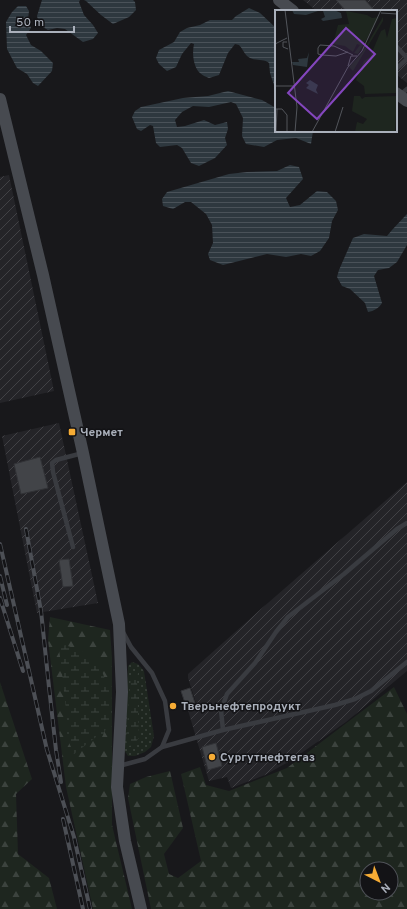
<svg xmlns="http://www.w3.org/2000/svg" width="407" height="909" viewBox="0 0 407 909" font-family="Overpass,sans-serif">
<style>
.industrial{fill:url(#industrial-furrows)}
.grass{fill:url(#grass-dots)}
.forest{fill:url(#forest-firs);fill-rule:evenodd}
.wetland{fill:url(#wetland-marsh)}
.water{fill:url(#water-rules)}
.building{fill:#424448;stroke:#323337}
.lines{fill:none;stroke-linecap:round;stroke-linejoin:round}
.lane{stroke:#393b40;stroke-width:4.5}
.secondary{stroke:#474a50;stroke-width:12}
.rail-casing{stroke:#4c4f55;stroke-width:4}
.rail{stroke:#131316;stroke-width:2.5;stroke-dasharray:8;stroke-linecap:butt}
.poi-dot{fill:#f6ac35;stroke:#131316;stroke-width:1.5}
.labels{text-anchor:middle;stroke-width:3;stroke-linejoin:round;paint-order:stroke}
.poi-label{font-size:12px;font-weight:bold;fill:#aab0bb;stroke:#131316;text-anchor:start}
.inset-road{fill:none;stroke:#52555b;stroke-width:1}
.view{fill:#8446be;fill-opacity:0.15;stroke:#8446be;stroke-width:2}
.inset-edge{fill:none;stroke:#aab0bb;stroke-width:2}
</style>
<defs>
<pattern id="industrial-furrows" width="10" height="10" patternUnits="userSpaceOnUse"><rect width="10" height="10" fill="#242428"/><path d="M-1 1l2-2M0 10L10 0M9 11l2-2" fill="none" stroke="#414145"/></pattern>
<pattern id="grass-dots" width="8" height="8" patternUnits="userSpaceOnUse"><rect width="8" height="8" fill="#1e261f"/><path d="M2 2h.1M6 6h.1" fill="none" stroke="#3c433e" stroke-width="1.8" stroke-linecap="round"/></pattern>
<pattern id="forest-firs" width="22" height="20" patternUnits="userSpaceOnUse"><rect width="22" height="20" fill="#1e261f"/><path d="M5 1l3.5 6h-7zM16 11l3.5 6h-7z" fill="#3c433e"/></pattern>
<pattern id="wetland-marsh" width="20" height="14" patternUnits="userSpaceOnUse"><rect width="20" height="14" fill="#1e261f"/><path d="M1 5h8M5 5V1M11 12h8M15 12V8" fill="none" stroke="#3c433e"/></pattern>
<pattern id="water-rules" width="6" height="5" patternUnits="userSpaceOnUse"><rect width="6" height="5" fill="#2e383f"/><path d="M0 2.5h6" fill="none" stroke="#4a5259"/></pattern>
</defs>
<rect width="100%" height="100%" fill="#18181b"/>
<g class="industrial">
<path d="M303 0H407V83L396 74V11H317Z"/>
<path d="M9 175 54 391 0 403V177Z"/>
<path d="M59 423 98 603 37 613 2 436Z"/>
<path d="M407 482V671L346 722 290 761 265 775 231 788 227 777 209 781 187 707 196 703 188 678V674L261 609Z"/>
</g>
<path class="grass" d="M132 662 138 664 144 671 154 736 151 747 145 752 135 756H128L124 750V734L128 666Z"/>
<g class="forest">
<path d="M50 617 110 630 112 658V825L132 909H93L66 787 48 640Z"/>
<path d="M0 682 32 779 16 794 18 854 49 878 57 909H0Z"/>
<path d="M394 687 407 714V909H151L128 798 130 784 146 777 170 771 183 828 164 854 169 874 178 878 201 861 181 774 200 767 206 785 229 791 287 768ZM367 869H391V893H367Z"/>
</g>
<g class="wetland">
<path d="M65 645 85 652 100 666 111 695 112 712 105 731 102 737H96L74 754 67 738V719L61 663 59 650Z"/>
<path d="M135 672 138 673 137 680 139 738 134 744 130 746 127 745 126 738 131 674Z"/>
</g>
<g class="water">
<path d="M42 0H80L79 2 84 15 93 25 98 33 93 39 83 42 65 29 57 28 48 30 39 25 37 16Z"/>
<path d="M84 0H133L135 2 136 10 129 17 113 24 101 15 86 1Z"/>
<path d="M18 6H26L29 11 28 19 31 28 26 35 31 45 41 51 53 63 52 71 38 86 33 83 27 74 17 68 7 49 6 22 12 12Z"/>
<path d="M249 8 260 13 276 28V91L270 73 269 63C263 58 254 62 247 56 244 53 242 48 239 45L235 44 228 53 219 75 209 78C206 77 202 75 200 73 193 66 192 53 194 44L191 43 182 54 176 67 167 71 159 64 156 58 159 50 174 42 180 32 187 28 200 25 210 20H232L236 16Z"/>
<path d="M228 91 262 100 276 108V131H313L311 144 296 138 277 140 264 147 246 144 242 136 243 118 236 104 231 102 209 107 193 106 182 112 175 120 177 127 185 126 204 120 215 125 227 122 228 129 225 138 227 145 215 158 199 166 191 163 182 148 177 145 160 147 156 143 153 126 150 125 141 131 137 129 132 117 135 111 141 107 183 98 208 96Z"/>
<path d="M290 165 299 167 303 179 286 198 290 207 300 205 317 191 327 192 336 201 338 210 332 221 329 238 320 251 311 256 301 254 286 257 267 254 223 265 210 260 208 254 213 243 212 225 206 214 191 202H185L173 209 163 206 162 199 167 192 229 174 247 172 277 171Z"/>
<path d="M407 214V245L397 262 389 268 378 270 374 276 382 303C379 308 374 311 368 312L365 303 350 289 342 286 337 277 339 270 353 238 364 234 387 236 392 230Z"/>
</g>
<g class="building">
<path d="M336 0H365L375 11H346Z"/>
<path d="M40 457 48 488 21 494 14 464Z"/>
<path d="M69 559 73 586 63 587 59 560Z"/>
<path d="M190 688 195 703 186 706 181 691Z"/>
<path d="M216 743 222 766 208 770 202 747Z"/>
</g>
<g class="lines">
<g class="lane">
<path d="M396 46 407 58"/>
<path d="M396 69 407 59"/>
<path d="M400 95 407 89"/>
<path d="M73 547 53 472 52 463 56 460 83 453"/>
<path d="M223 730 221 710 227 694 255 663 276 632 288 617 344 574 397 529 407 523"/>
<path d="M162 747 223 730 335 705 355 699 371 691 407 662"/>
<path d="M119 766 145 759 162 747 169 730 165 701 152 673 131 647 123 632"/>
</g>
<g class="secondary">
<path d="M279 0 293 11"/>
<path d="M396 93 407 101"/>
<path d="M0 99 43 275 83 453 119 624 122 692 117 787 125 841 141 909"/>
</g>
<defs>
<g id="rail">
<path d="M26 529 41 611 49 687 56 750 61 782"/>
<path d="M0 544 47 750 74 837 90 909"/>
<path d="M0 576 7 605"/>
<path d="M0 598 23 671"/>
<path d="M63 819 83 909"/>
</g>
</defs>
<use href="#rail" class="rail-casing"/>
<use href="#rail" class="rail"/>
</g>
<g class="poi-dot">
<rect x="68" y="428" width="8" height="8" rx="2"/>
<circle cx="173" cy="706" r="4"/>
<circle cx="212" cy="757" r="4"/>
</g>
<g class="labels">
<g class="poi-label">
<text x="80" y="436">Чермет</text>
<text x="181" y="710">Тверьнефтепродукт</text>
<text x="220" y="761">Сургутнефтегаз</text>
</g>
</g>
<g transform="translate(275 10)">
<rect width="122" height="122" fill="#18181b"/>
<path d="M71 1 92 5 97 8 104 7 83 44 79 43 85 35 82 34 78 42 70 36 58 34 63 15 74 14ZM108 7V11L78 61 74 57 87 43ZM122 8V83L90 84 89 76 81 70 89 51 95 47 106 21 110 19 112 28 117 9ZM79 86H85L87 89 90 87 122 86 120 122H80L82 112 88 114 92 109 77 101Z" fill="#1e261f"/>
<path d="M17 0H46L31 5 19 4ZM59 0 66 3 67 8 48 11 46 9 50 7 48 1ZM34 42 32 57 18 55 17 52H24L23 49 32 48ZM35 70 43 75 41 80 43 84 31 78 34 75 31 73Z" fill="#2e383f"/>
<path class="inset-road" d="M10 0 22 97 20 122M106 3 122 4M12 32H8V37L13 39M0 34 12 28M73 42 61 46 47 45 43 44V38L45 35 59 36 78 45M73 56 76 46H82M0 76H19M0 99H7L12 105V122M1 122 2 99M37 122 73 57 87 41 106 0M60 122 68 97"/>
<path class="view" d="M71 18 100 44 42 109 13 83Z"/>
<rect width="122" height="122" class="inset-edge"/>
</g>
<g transform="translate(379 881) rotate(138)"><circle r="19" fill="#131316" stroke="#4f5258"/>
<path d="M0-3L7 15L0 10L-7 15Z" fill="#f6ac35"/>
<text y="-6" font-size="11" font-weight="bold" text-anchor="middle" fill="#aab0bb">N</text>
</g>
<path d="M10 26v6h64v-6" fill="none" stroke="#aab0bb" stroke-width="2"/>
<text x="16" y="26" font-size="12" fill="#aab0bb" stroke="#131316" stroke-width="3" paint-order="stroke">50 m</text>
</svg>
